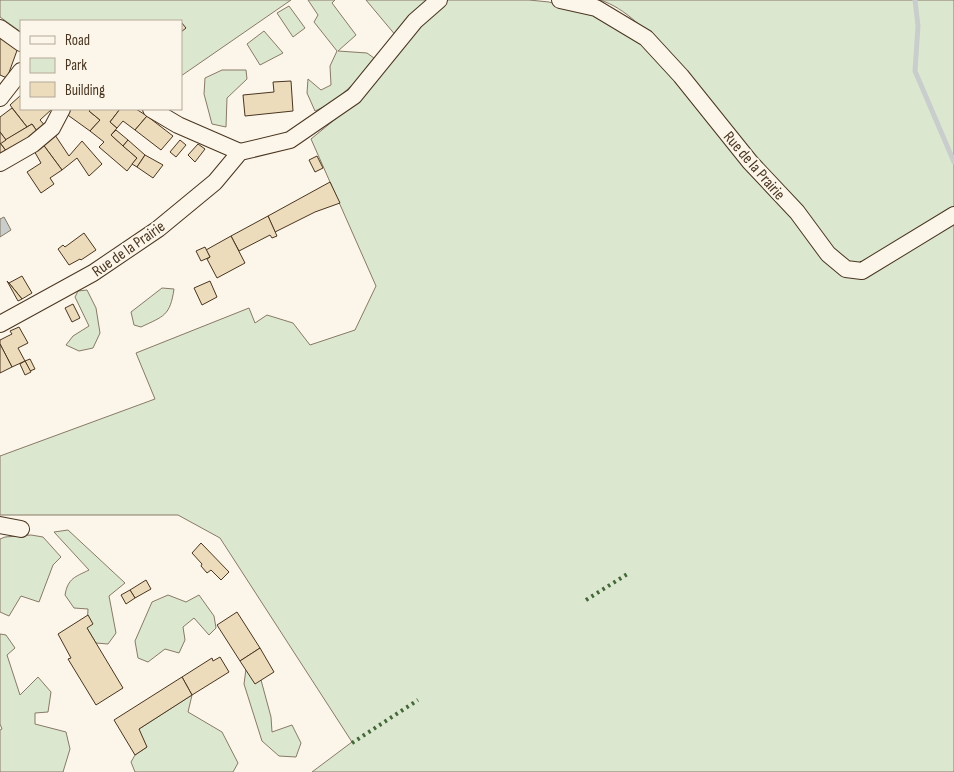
<svg xmlns="http://www.w3.org/2000/svg" width="954" height="772" viewBox="0 0 954 772" font-family="'Sofia Sans Condensed',sans-serif">
<style>
.green{fill:#dce7d0;stroke:#887966}
.water{fill:#c9cecd;stroke:#887966}
.lines{fill:none;stroke-linecap:round;stroke-linejoin:round}
.stream{stroke:#c9cecd;stroke-width:5}
.building{fill:#ecdcbc;stroke:#4a3520}
.minor-casing{stroke:#4a3520;stroke-width:18}
.minor{stroke:#fbf6e9;stroke-width:16}
.hedge{stroke:#436837;stroke-width:4;stroke-dasharray:2.5 4;stroke-linecap:butt}
.labels{text-anchor:middle;stroke-width:4;stroke-linejoin:round;paint-order:stroke}
.street-label{font-size:16px;fill:#4a3520;stroke:#fbf6e9}
</style>
<rect width="100%" height="100%" fill="#fbf6e9"/>
<g class="green">
<path d="M0 0H291L181 76V21H21V32L0 17Z"/>
<path d="M308 0H335L332 3 356 35 338 51 367 53 374 58 369 69 334 102 315 111 307 93 308 79 321 90 331 85 330 66 337 51 314 22 318 15Z"/>
<path d="M366 0H431L397 37Z"/>
<path d="M447 0H529L549 2 604 18 666 50C646 32 626 8 600 0H954V772H312L352 742 220 538 178 515H0V456L155 399 136 353 249 308 255 323 267 315 293 323 310 345 355 330 376 286 311 139 350 107 437 6Z"/>
<path d="M289 6 305 28 293 37 277 13Z"/>
<path d="M264 31 283 53 260 65 247 44Z"/>
<path d="M222 70H246L247 79 227 98 226 127 212 124 204 94 205 78Z"/>
<path d="M162 288 174 289C170 316 164 316 141 327L134 325 131 312Z"/>
<path d="M87 290 96 308 100 333 93 348 79 351 66 345 73 336 89 326 75 297 78 291Z"/>
<path d="M68 530 125 583 109 596 116 633 108 644 96 643 87 628 88 609 74 608 65 595C68 578 75 577 89 570L54 532Z"/>
<path d="M31 535 43 537 61 557 53 565 39 602 21 596 9 616 0 612V539L5 537Z"/>
<path d="M168 595 186 602 199 595 214 616 216 628 209 635 194 618 183 627 185 640 179 653 165 649 148 662 138 658 135 641 152 602Z"/>
<path d="M0 634 6 635 15 648 7 655 20 695 38 677 51 692 48 712 35 713V724L66 732 70 749 63 772H0V730L2 729 0 724Z"/>
<path d="M246 669 261 680 271 717 272 732 292 725 301 743 296 757 279 756 262 741 244 684Z"/>
<path d="M192 695 188 712 222 732 238 763 233 772H135L131 762 135 755 147 747 136 735 139 729Z"/>
</g>
<path class="water" d="M4 217 11 230 0 237V219Z"/>
<g class="lines">
<path class="stream" d="M915 0 918 26 915 71 954 162"/>
</g>
<g class="building">
<path d="M181 22 186 28 181 32Z"/>
<path d="M0 38 19 45 7 78 0 75Z"/>
<path d="M291 81 293 111 245 116 243 95 274 92 273 82Z"/>
<path d="M21 95V109H52L40 120 47 128 39 134 32 124 27 127 10 105Z"/>
<path d="M12 108 27 127 6 140 0 132V117Z"/>
<path d="M68 109H91L89 111 100 120 90 131 65 113Z"/>
<path d="M91 109H120L110 122 117 128 111 135 137 158 127 171 99 147 104 142 90 131 100 120 89 111Z"/>
<path d="M120 109H136L147 116 135 130 123 121 117 128 110 122Z"/>
<path d="M147 116 173 136 161 150 135 130Z"/>
<path d="M32 124 39 134 9 154 0 143Z"/>
<path d="M116 130 128 140 123 146 111 135Z"/>
<path d="M0 132 6 140 0 144Z"/>
<path d="M55 135 69 156 82 141 102 164 89 176 77 158 62 170 42 143Z"/>
<path d="M128 140 145 155 137 167 132 164 137 158 123 146Z"/>
<path d="M180 140 186 145 176 157 170 152Z"/>
<path d="M0 143 7 152 0 157Z"/>
<path d="M42 143 62 170 50 178 54 184 41 193 27 172 41 163 33 149Z"/>
<path d="M198 144 205 149 195 162 188 155Z"/>
<path d="M145 155 163 165 153 178 137 167Z"/>
<path d="M317 156 323 168 315 172 309 160Z"/>
<path d="M330 182 340 203 315 212 275 232 268 216Z"/>
<path d="M268 216 277 236 272 238 270 235 239 251 231 236Z"/>
<path d="M84 233 96 250 81 260 80 259 69 265 58 249 63 245 65 247Z"/>
<path d="M231 236 245 263 217 278 207 259 210 257 206 250Z"/>
<path d="M205 247 210 257 201 261 196 251Z"/>
<path d="M22 276 32 293 22 299 9 283Z"/>
<path d="M7 281 9 283 22 299 18 301Z"/>
<path d="M210 281 217 297 202 305 194 288Z"/>
<path d="M73 304 80 318 72 322 65 308Z"/>
<path d="M19 327 28 343 18 348 25 361 12 367 0 344V340L12 334 10 331Z"/>
<path d="M0 344 12 367 0 373Z"/>
<path d="M30 359 35 369 30 371 25 361Z"/>
<path d="M25 361 31 372 25 375 20 364Z"/>
<path d="M201 543 229 572 221 580 211 570 207 573 201 566 202 564 192 553Z"/>
<path d="M146 580 151 589 135 598 130 590Z"/>
<path d="M130 590 135 598 126 604 121 595Z"/>
<path d="M237 612 260 648 240 661 217 625Z"/>
<path d="M88 615 93 624 87 628 123 688 96 705 68 659 71 658 58 634Z"/>
<path d="M260 648 274 672 255 684 240 661Z"/>
<path d="M220 657 229 672 192 695 182 677 212 658 213 661Z"/>
<path d="M182 677 192 695 139 729 147 747 135 755 114 720Z"/>
</g>
<g class="lines">
<defs>
<g id="minor">
<path d="M560 0 596 8 646 38 681 76 750 162 797 212 828 254 846 269 862 271 954 215"/>
<path d="M0 28 21 43"/>
<path d="M0 98 21 71"/>
<path d="M151 109 178 125 240 152"/>
<path d="M0 163 33 144 52 128 62 109"/>
<path d="M0 324 93 273 158 229 215 182 240 152 290 140 354 96 415 21 439 0"/>
<path d="M0 525 21 529"/>
</g>
</defs>
<use href="#minor" class="minor-casing"/>
<use href="#minor" class="minor"/>
<g class="hedge">
<path d="M586 600 629 573"/>
<path d="M352 743 418 700"/>
</g>
</g>
<g class="labels">
<g class="street-label">
<text transform="translate(755 165) rotate(49)" y="6">Rue de la Prairie</text>
<text transform="translate(128 248) rotate(-35)" y="6">Rue de la Prairie</text>
</g>
</g>
<rect x="20" y="20" width="162" height="90" fill="#fbf6e9" stroke="#b4a999"/>
<rect x="30" y="36" width="25" height="8" fill="#fbf6e9" stroke="#b4a999"/>
<text x="65" y="45" font-size="15" fill="#4a3520">Road</text>
<rect x="30" y="58" width="25" height="15" fill="#dce7d0" stroke="#b4a999"/>
<text x="65" y="70" font-size="15" fill="#4a3520">Park</text>
<rect x="30" y="82" width="25" height="15" fill="#ecdcbc" stroke="#b4a999"/>
<text x="65" y="95" font-size="15" fill="#4a3520">Building</text>
</svg>
